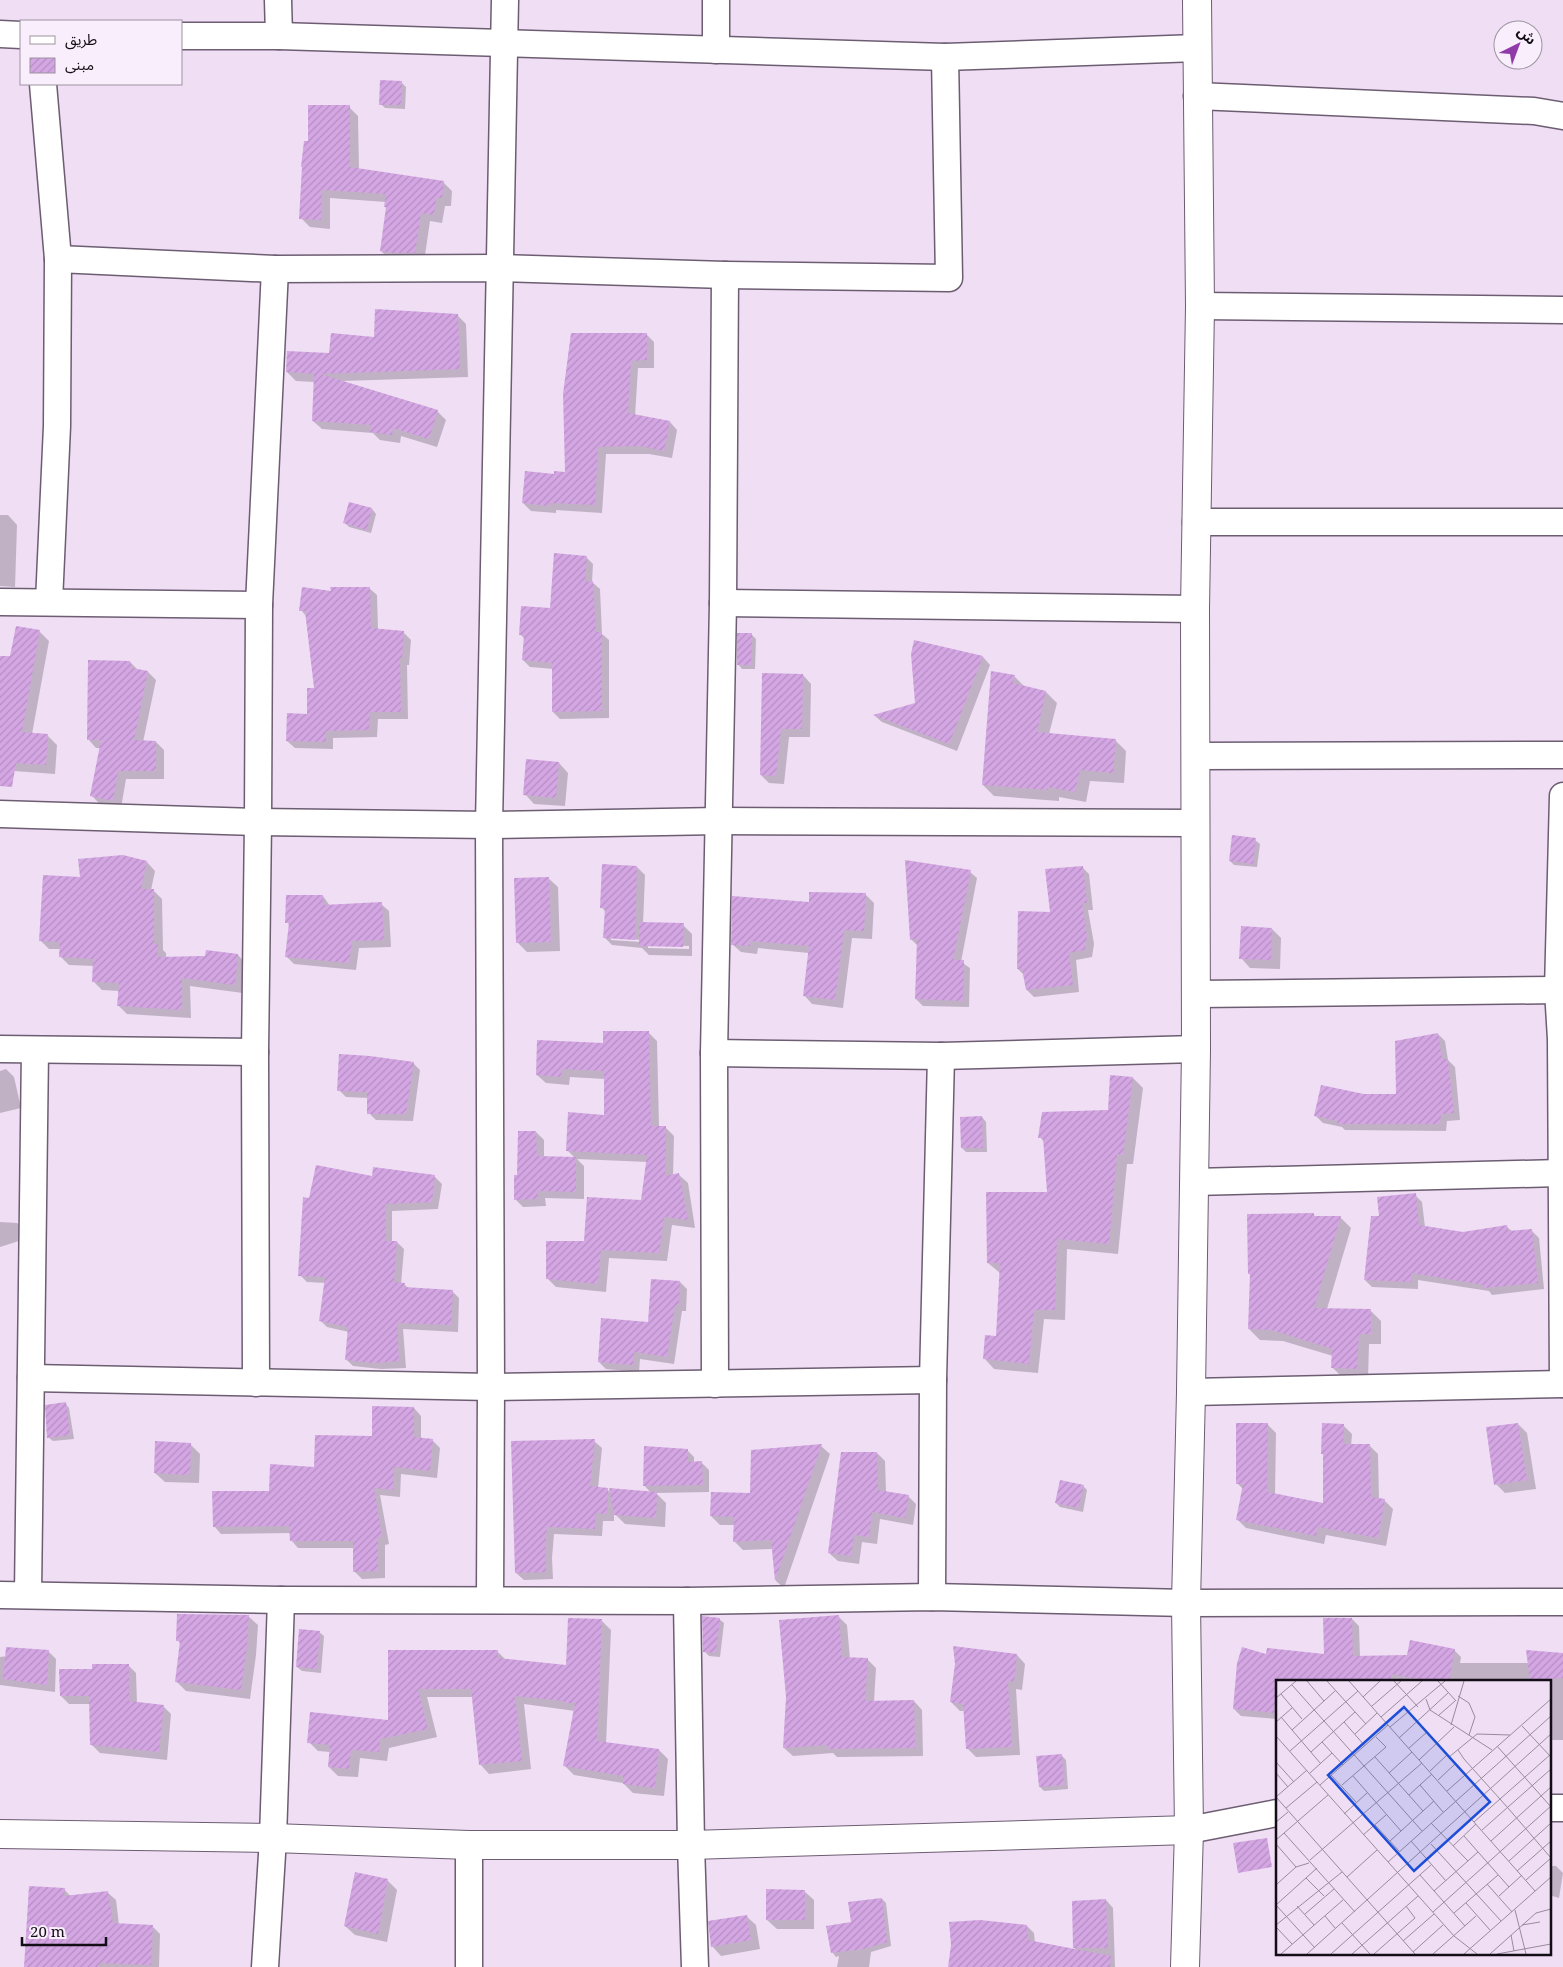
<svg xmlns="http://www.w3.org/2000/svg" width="1563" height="1967" viewBox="0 0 1563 1967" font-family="'Noto Serif','Noto Sans Arabic',serif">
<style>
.shadow{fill:#0003;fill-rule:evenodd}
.building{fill:url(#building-hatch)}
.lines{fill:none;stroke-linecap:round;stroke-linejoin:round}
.street-casing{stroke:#6c5d71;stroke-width:29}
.secondary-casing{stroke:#6c5d71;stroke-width:30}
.street{stroke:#fff;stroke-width:26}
.secondary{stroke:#fff;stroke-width:28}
.inset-road{fill:none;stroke:#988b9b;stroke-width:1}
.view{fill:#1d4ed8;fill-opacity:0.15;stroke:#1d4ed8;stroke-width:2.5}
.inset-edge{fill:none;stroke:#130e15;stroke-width:2.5}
</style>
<defs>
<pattern id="building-hatch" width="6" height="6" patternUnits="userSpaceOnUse" patternTransform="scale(1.25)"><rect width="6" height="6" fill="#d4a6e3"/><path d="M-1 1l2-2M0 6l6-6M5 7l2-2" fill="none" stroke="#b58ec2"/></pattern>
</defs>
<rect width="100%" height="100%" fill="#f0def5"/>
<g class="shadow">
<path d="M401 82 406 87 405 109 385 108 381 104Z"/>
<path d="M349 107 358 116 359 170 443 182 452 191 451 206H445L442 223 430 221 424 262 390 260 381 251 387 208 385 207 386 202 330 198V229L310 227 301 218 309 143Z"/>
<path d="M458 316 466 324 468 377 342 381 437 411 446 420 437 447 401 436 400 443 380 440 373 433 322 429 313 421 315 382 296 381 287 372 375 338Z"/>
<path d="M646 334 654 342V368H638L635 416 670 422 677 430 672 458 649 454H606L602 513 556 510V513L531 511 523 503 555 475 566 473Z"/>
<path d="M350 504 372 509 376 514 371 533 349 527 345 523Z"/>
<path d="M0 515H8L17 525 15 587 0 586Z"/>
<path d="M586 557 593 564 592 582 600 589 602 634 609 640V718L560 719 553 712 554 669 530 667 523 660 525 639 520 634 551 609Z"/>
<path d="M369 588 377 595 378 630 403 632 411 640 409 665H407L408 719H378L377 737 333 738V749L295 748 287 741 308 715 315 689 306 616 301 610 332 593Z"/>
<path d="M39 631 49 641 32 734 47 735 57 745 55 774 14 771 0 759V657L11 658Z"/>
<path d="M751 634 756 639 755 669H742L738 664Z"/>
<path d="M915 641 983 657 990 665 957 751 882 722 875 716 916 704Z"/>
<path d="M130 662 138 670 148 672 156 680 143 742H156L164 750V779H126L121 808 100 804 91 795 101 748H96L88 739Z"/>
<path d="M803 675 811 684 810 737H789L784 784 769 783 761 775Z"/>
<path d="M1014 676 1025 687 1046 692 1057 703 1049 734 1115 740 1126 751 1124 783 1090 781 1086 802 1059 797V801L994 796 983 785Z"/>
<path d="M528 761 559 763 568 773 565 806 534 804 525 794Z"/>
<path d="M1255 840 1260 844 1257 867 1234 865 1230 861Z"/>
<path d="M147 862 155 871 151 890H153L162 899 163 950 166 953V958L238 955 246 964 243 993 190 986 191 1018 127 1014 118 1005 120 991 102 990 93 981 94 966 69 965 60 956V949H49L40 940 82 879Z"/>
<path d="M637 867 645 875 643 924 683 925 692 934V956L649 955 642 948 612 945 604 937 606 912 602 908ZM611 937 641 940V942L611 940ZM648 945 689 946V949L648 948Z"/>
<path d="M1082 867 1089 874 1093 910H1088L1094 944 1092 957 1076 960 1079 992 1034 997 1027 990 1024 975 1018 969Z"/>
<path d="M970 872 977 878 961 962 970 968 969 1007 923 1006 916 999 918 946 911 939Z"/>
<path d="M548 878 558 887 560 951 527 952 518 943Z"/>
<path d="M866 895 874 903 872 939 852 938 843 1008 812 1004 804 995 809 953 758 948 757 954 741 952 732 944 810 903Z"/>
<path d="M323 896 330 906 381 904 389 911 391 947 359 948 356 970 294 964 286 956 290 926 287 922Z"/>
<path d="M1272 929 1281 938 1280 969 1250 968 1241 958Z"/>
<path d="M648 1032 657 1041 659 1127 666 1128 674 1136 673 1176 679 1175 688 1183 695 1228 672 1225 667 1261 609 1258 606 1292 556 1287 548 1279 585 1242 643 1201 648 1162 577 1159 584 1166V1199L545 1198 546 1206 523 1207 515 1199 518 1176 536 1132 544 1140V1158H575L567 1150 606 1116 605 1079 570 1077 569 1085 546 1083 537 1075 605 1044Z"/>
<path d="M1438 1034 1445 1041 1448 1060 1455 1067 1460 1120 1447 1121 1446 1131 1345 1130 1342 1127 1323 1123 1316 1116 1364 1095H1397Z"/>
<path d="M413 1063 420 1070 413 1121 376 1120 369 1113V1098L346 1097 339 1090Z"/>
<path d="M6 1069 14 1077 21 1108 0 1113V1071Z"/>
<path d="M1133 1078 1143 1088 1133 1164H1127L1118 1254 1067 1249 1065 1320 1044 1319 1038 1373 994 1369 984 1358 997 1337 1000 1273 988 1263 1048 1193 1044 1142 1040 1137 1110 1112Z"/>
<path d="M982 1117 986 1122 987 1152H966L962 1148Z"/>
<path d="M435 1177 442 1184 438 1209 392 1211V1242H397L404 1249 401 1284H404L409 1289 452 1291 459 1298 458 1332 403 1329 406 1368 381 1369 353 1366 346 1359 349 1332 327 1327 320 1320 326 1283 307 1282 300 1275 310 1199 373 1178Z"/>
<path d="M1415 1195 1422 1202 1425 1227 1463 1233 1507 1227 1513 1232 1531 1230 1539 1238 1544 1289 1492 1295 1489 1291 1418 1280V1289L1372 1287 1365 1280 1381 1217Z"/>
<path d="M1314 1215 1316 1217H1340L1351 1228 1327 1309 1370 1310 1381 1321V1344H1369L1368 1379 1343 1378 1332 1367 1333 1356 1283 1341 1260 1340 1249 1329 1251 1275 1249 1274Z"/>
<path d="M0 1222 17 1223 25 1230V1239L0 1247Z"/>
<path d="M680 1282 687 1289 686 1311H682L674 1364 640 1359 639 1372 606 1369 599 1362 649 1323Z"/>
<path d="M65 1403 69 1408 74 1439 53 1441 48 1437Z"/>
<path d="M414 1408 421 1416V1439L432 1440 440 1448 437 1478 401 1474 400 1497 380 1495 389 1544 385 1545V1578L362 1579 354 1571V1548H298L291 1540V1533L221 1534 214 1526 270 1492 373 1437Z"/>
<path d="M1518 1424 1527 1433 1536 1489 1505 1493 1496 1484Z"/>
<path d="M1268 1425 1276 1433 1275 1495 1324 1505 1343 1425 1352 1434 1351 1446 1369 1445 1378 1454 1379 1499 1384 1500 1393 1509 1386 1546 1326 1535 1324 1544 1246 1528 1237 1519 1243 1489 1237 1483Z"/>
<path d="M594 1441 602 1448 598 1488 607 1489 611 1493H651L644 1485 687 1450 694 1457V1463H702L709 1470V1492L656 1493 666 1503 665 1527 625 1524 614 1513V1521H603L602 1536 554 1534 552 1558 553 1579 524 1580 516 1573Z"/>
<path d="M190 1444 200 1454 199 1483 165 1482 155 1473Z"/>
<path d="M821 1446 830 1454 784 1588 776 1581 773 1549 743 1550 734 1541 735 1525H720L711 1516 751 1494Z"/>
<path d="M877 1453 885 1461 886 1492 908 1496 916 1504 913 1525 880 1519 877 1544 862 1542 859 1564 838 1561 829 1553Z"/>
<path d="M1083 1486 1087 1490 1083 1512 1060 1507 1056 1503Z"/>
<path d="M248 1616 258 1625 256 1655 250 1699 186 1691 176 1681 181 1644 177 1640Z"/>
<path d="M838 1616 847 1625 850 1659H867L876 1668 874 1702 914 1701 922 1710 923 1756 837 1757 833 1753 793 1756 784 1748Z"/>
<path d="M719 1619 724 1623 720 1657 709 1656 704 1651Z"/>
<path d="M1352 1619 1359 1626 1360 1657 1408 1656 1454 1650 1461 1657 1460 1663H1529L1563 1654V1740H1549V1681H1277V1719L1241 1716 1234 1709 1268 1656 1325 1655Z"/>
<path d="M602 1621 611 1630 606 1744 659 1750 668 1759 664 1796 633 1793 623 1783 574 1775 565 1766 575 1711 524 1704 531 1769 489 1774 480 1764 473 1697H427L437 1737 389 1748 387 1761 360 1758 358 1777 338 1776 329 1767 330 1752 318 1751 309 1742 390 1721 389 1651H497L506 1660 567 1667Z"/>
<path d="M319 1632 324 1636 321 1673 302 1671 297 1667Z"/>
<path d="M48 1651 56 1659 55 1692 0 1685V1657Z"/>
<path d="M1017 1655 1025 1664 1022 1690 1016 1689 1020 1755 976 1757 967 1748 965 1711H960L951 1702Z"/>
<path d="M128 1665 136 1673 137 1703 163 1706 171 1714 167 1760 100 1753 91 1744V1704H69L61 1696 93 1670Z"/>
<path d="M1062 1756 1066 1760 1068 1789 1044 1791 1040 1787Z"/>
<path d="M1549 1866H1556L1563 1873 1559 1898 1549 1895Z"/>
<path d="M356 1874 388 1881 397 1890 387 1942 355 1935 345 1926Z"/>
<path d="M64 1889 71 1897 108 1893 116 1900 119 1925 152 1926 160 1934 159 1967H26Z"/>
<path d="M804 1891 814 1900V1929H777L767 1920Z"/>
<path d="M882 1899 886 1903 891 1946 871 1952 869 1967H837L839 1956 836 1957 832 1952 853 1923Z"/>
<path d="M1106 1900 1113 1908 1115 1967H949L1027 1926 1034 1933 1035 1943 1075 1950 1073 1902Z"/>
<path d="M746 1916 756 1925 760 1949 721 1956 712 1946Z"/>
</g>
<g class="building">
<path d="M380 80 402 81 401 105H379Z"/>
<path d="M308 105H350V167L444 181 442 198H436L434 215 421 213 415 253H393L380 251 386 207H384L386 194 322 190 321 220 299 219 302 167H301L304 141H308Z"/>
<path d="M375 309 458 314 460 369 320 374 438 410 429 439 393 428 392 435 370 432 371 425 312 421 314 374 286 372 287 351 329 353 331 333 374 337Z"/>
<path d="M571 333H647V360L631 361 628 413 670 421 664 451 640 446 598 447 595 505 549 503V506L522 503 525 471 554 474V471L565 472 563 394Z"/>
<path d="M349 502 372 508 367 530 343 523Z"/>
<path d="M554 553 587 556 585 582 593 581 596 632H602V711L552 712V663L522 660 524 635H519L521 606 550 608Z"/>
<path d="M302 587 331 591 330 587H370L371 628 404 631 402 658H400L401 712H370L369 730 326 731V742L286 741 287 713 307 714V688H314L305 611H299Z"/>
<path d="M16 626 40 630 22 732 48 734 46 765 16 763 12 787 0 786V656H10Z"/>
<path d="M737 633H752L751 665H737Z"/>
<path d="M914 640 983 656 949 744 873 715 915 703 911 654Z"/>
<path d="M88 660 130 661 132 668 148 671 134 740 156 741V771H118L113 801 90 796 101 740H87Z"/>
<path d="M991 671 1015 675 1013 683 1046 691 1037 732 1116 739 1113 773 1080 770 1075 792 1048 787V790L982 785Z"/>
<path d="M762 673 803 674 802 729H781L776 776 760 775Z"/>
<path d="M526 759 559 762 556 798 523 795Z"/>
<path d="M1232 835 1256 838 1253 864 1229 861Z"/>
<path d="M123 855 147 861 141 889H154V944H158L157 957 205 956 206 950 238 954 235 985 182 978V1010L117 1006 119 983 92 982 93 959 59 957 60 942 39 941 43 875 80 877 78 859Z"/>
<path d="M905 860 971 870 953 960H964L963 1001 915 999 917 939 910 940Z"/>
<path d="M602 864 637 866 635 940 603 938 605 908H600Z"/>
<path d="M1083 866 1087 903H1082L1087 936 1085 950 1069 953 1073 985 1026 990 1022 969H1017L1018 911 1050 912 1045 869Z"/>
<path d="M549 877 551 942 516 943 514 878Z"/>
<path d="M809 892 866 893 864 931 844 930 835 1000 803 996 809 946 750 941V946L731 945 732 896 809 902Z"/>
<path d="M286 895H323V905L382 902 384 940 352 941 349 963 285 957 289 923H285Z"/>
<path d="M639 922 684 923 683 947 639 946Z"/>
<path d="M1241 926 1272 928 1271 960 1239 959Z"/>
<path d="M603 1031H649L651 1126H666L665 1176 679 1173 688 1220 664 1217 659 1253 601 1250 598 1284 546 1279V1241H584L587 1197 641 1200 647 1155 566 1151 568 1112 604 1115V1071L562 1069 561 1077 536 1075 537 1040 603 1043Z"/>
<path d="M1438 1033 1442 1059H1448L1454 1113 1441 1114 1440 1124H1337V1121L1314 1116 1321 1085 1364 1094H1396L1395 1041Z"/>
<path d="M339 1054 370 1056 414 1062 406 1114H367V1092L337 1091Z"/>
<path d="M1110 1075 1133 1077 1123 1155 1117 1154 1109 1244 1057 1239 1055 1310H1034L1029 1364 983 1359 985 1335 996 1336 1000 1263H987L986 1192H1047L1043 1138H1038L1042 1112 1108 1110Z"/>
<path d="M982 1116 983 1148H961L960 1117Z"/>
<path d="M518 1131H536L537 1156 576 1157V1192L538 1191V1199L514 1200V1175H517Z"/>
<path d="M316 1165 372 1176 373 1167 435 1175 432 1202 385 1204 386 1241H397L394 1282 405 1283 404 1287 453 1290 451 1325 397 1323 399 1361 373 1363 345 1360 348 1327 319 1321 325 1277 298 1276 303 1197 309 1198Z"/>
<path d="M1416 1193 1419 1225 1463 1232 1507 1225 1508 1231 1532 1229 1538 1283 1484 1288V1285L1411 1273V1282L1364 1280 1371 1216H1379L1377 1197Z"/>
<path d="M1314 1213V1216H1341L1314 1308 1371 1309V1334H1359L1357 1369 1331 1368 1332 1349 1272 1330 1248 1329 1250 1274H1248L1247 1214Z"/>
<path d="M651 1279 680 1281 679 1305H675L667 1357 634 1352 633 1365 598 1362 601 1318 648 1322Z"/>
<path d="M66 1402 70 1435 47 1438 45 1405Z"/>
<path d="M372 1406 414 1407V1437L433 1439 430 1471 394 1467 393 1490 374 1488 382 1537H378V1571L353 1572V1541H290L289 1526 213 1527 212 1491H269L270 1464 314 1467 315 1435 372 1436Z"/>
<path d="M1236 1423H1268L1267 1492 1323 1503V1454H1321L1322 1423 1344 1424 1343 1444H1370L1371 1497 1385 1499 1378 1538 1318 1527 1316 1536 1236 1520 1243 1484H1236Z"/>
<path d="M1518 1423 1527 1480 1494 1485 1486 1427Z"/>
<path d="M595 1439 590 1486 608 1488 607 1514 595 1513V1529L547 1527 545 1549 546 1572 515 1573 511 1441Z"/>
<path d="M155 1441 191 1443 190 1475 154 1473Z"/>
<path d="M822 1444 775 1581 771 1540 733 1542 734 1517 710 1516 711 1492 750 1493 751 1450Z"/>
<path d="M644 1446 688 1449V1462L702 1461 703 1485 643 1486Z"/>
<path d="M841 1452H877L878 1490 909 1495 905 1518 872 1512 869 1537 854 1535 851 1556 828 1553Z"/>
<path d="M1060 1480 1084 1485 1078 1508 1055 1503Z"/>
<path d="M609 1488 657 1492 656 1518 614 1515Z"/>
<path d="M177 1614 249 1615 247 1645 241 1690 175 1682 180 1641H176Z"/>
<path d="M839 1615 842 1657 868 1658 865 1701 914 1700 915 1748 827 1749V1745L783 1748 786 1697 779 1620Z"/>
<path d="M702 1616 720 1618 716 1653 703 1652Z"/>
<path d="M568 1618 602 1619 597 1741 659 1749 655 1788 623 1784V1776L563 1766 575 1703H564V1701L515 1696 522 1761 479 1765 471 1689H418L428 1729 380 1739 379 1752 351 1750 349 1769 328 1767 330 1745 307 1743 310 1712 388 1720V1650H498L497 1658 566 1665Z"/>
<path d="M1323 1618H1352L1353 1656 1407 1655 1410 1640 1455 1649 1449 1681H1426L1391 1674V1681H1277L1274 1713 1233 1709 1237 1663 1242 1647 1266 1654 1267 1648 1324 1654Z"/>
<path d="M299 1629 320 1631 317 1669 296 1667Z"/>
<path d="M953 1646 1017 1654 1014 1682 1008 1681 1012 1747 966 1749 963 1704 950 1702 955 1664Z"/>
<path d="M6 1647 49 1650 47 1685 3 1679Z"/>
<path d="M1526 1650 1563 1653V1678L1530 1681Z"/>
<path d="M92 1664H129V1701L164 1705 159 1752 90 1745 89 1696H60L59 1669H92Z"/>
<path d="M1062 1754 1064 1785 1039 1787 1036 1756Z"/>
<path d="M1267 1838 1272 1867 1238 1873 1233 1843Z"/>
<path d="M355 1872 388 1879 378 1934 344 1926Z"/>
<path d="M29 1886 65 1888 64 1896 108 1891 113 1923 153 1925 151 1965 100 1963V1967H24Z"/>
<path d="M766 1889 805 1890V1920H766Z"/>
<path d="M882 1898 887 1942 863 1949 831 1953 826 1926 851 1922 848 1902Z"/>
<path d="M1106 1899 1108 1948H1073L1072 1901Z"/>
<path d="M747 1915 751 1940 711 1947 708 1921Z"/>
<path d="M980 1920 1027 1925 1028 1940 1111 1956 1110 1967H948L951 1945 949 1922Z"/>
</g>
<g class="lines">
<defs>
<g id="street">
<path d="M278 0 279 36"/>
<path d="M0 34 21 35"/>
<path d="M181 36H279L945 57 1197 48"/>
<path d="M716 50V0"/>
<path d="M43 84 58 259 57 426 49 602"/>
<path d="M1197 96 1534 111 1563 116"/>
<path d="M58 259 275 269 499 268 725 275 949 278 945 57"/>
<path d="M1200 306 1563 310"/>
<path d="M1196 522H1563"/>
<path d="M0 602 259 605"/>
<path d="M723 603 1195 609"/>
<path d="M1196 756 1563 755"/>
<path d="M0 814 258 822 489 825 719 821 1194 823"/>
<path d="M1196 994 1558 990"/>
<path d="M0 1049 255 1052"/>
<path d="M714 1053 941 1056 1196 1049"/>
<path d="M1194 1182 1560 1173"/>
<path d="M31 1378 491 1387 933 1380"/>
<path d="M256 1383 255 1052 258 822 259 605 275 269"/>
<path d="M715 1384 714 1053 723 603 725 275"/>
<path d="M1563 1384 1561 1039 1558 990 1563 796"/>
<path d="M1191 1392 1563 1384"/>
<path d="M28 1594 35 1050"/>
<path d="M0 1595 281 1600 687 1601 932 1597 1186 1603 1563 1602"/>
<path d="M932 1597 933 1380 941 1056"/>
<path d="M490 1599 491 1387 489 825 505 0"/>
<path d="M687 1601 691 1845 695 1967"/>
<path d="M1549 1808H1563"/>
<path d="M1189 1830 1277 1813"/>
<path d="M469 1845V1967"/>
<path d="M265 1967 273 1838 281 1600"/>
</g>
<g id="secondary">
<path d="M0 1834 273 1838 469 1845H691L1189 1830"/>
<path d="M1185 1967 1189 1830 1186 1603 1191 1392 1196 1049 1195 609 1200 306 1197 0"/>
</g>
</defs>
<use href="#street" class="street-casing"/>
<use href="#secondary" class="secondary-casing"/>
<use href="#street" class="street"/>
<use href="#secondary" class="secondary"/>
</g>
<g transform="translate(1276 1680)">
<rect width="275" height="275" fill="#f0def5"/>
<path class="inset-road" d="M31 1 48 21M51 1 90 44M73 1 259 211M118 1 142 27M162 1 180 21M16 5 146 151M5 14 26 39M182 16 193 23 199 37 193 55M87 17 104 1M0 18 20 1M150 19 154 30 216 70M96 26 125 1M133 32 188 94M163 35 179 21M5 37 45 84M105 37 146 1M0 42 16 28M68 42 89 66M175 45 188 1M246 46 275 77M114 47 169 1M16 50 59 11M79 54 101 33M0 56 178 256 201 274M123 58 172 13M46 62 67 85M221 66 275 127M133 68 151 52M182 70 188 79 232 128 275 178 250 200M14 71 82 11M35 72 79 32M99 77 147 131M173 77 201 54 234 55M143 80 178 47M0 82 18 102M154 91 171 75M0 93 12 107M34 93 56 73M113 93 136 72M55 95 80 122M77 96 125 151M162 100 179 84M44 105 112 45M66 105 110 67 100 57M144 105 167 132M171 111 275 19M133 115 156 94M0 117 139 274M0 117 31 90M10 128 41 102M68 134 91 113M0 142 12 132M198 142 275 74M155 143 192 181M99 145 123 171M206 150 275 89M8 153 79 232M87 155 110 135M188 156 233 207M0 160 52 115M114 161 158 121M135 161 170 201M215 161 275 107M0 164 20 187M155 164 225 241M177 166 200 144M34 180 146 83M233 181 275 143M112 182 275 36M241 191 275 161M144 195 189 246M71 197 101 170M30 198 48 216M1 204 20 187 33 183M211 204 236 232M158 211 202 172M223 216 246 195M190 223 214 250M0 225 39 268M0 225 41 188M21 226 38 245M239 230 250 274M157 232 275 126M178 233 222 195M29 234 58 209M49 236 59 248M66 243 94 274M0 245 66 192M246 245 264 242M0 247 16 264M235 255 238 271M127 261 158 234M137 272 167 245M5 274 67 220M31 274 275 54M55 274 155 185M76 274 142 216M98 274 139 238 130 226M157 274 200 236M188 274 275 197M214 274 260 233 275 229M221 274 275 264"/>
<path class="view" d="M128 27 214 122 138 191 52 95Z"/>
<rect width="275" height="275" class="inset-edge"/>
</g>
<rect x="20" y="20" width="162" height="65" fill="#f9eefc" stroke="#9d94a0"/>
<rect x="30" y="36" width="25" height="8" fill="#ffffff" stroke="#9d94a0"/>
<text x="65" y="45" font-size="15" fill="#130e15">طريق</text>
<rect x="30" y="58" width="25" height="15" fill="url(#building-hatch)" stroke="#9d94a0"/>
<text x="65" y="70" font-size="15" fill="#130e15">مبنى</text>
<g transform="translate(1518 45) rotate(42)"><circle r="24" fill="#f9eefc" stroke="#9d94a0"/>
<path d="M0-4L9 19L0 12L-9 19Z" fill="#8f3ba8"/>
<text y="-8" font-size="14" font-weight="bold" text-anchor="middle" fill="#130e15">ش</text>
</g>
<path d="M22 1937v8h84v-8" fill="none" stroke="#130e15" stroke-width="2.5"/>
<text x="30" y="1937" font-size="15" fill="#130e15" stroke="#f9eefc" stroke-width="4" paint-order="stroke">20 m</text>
</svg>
